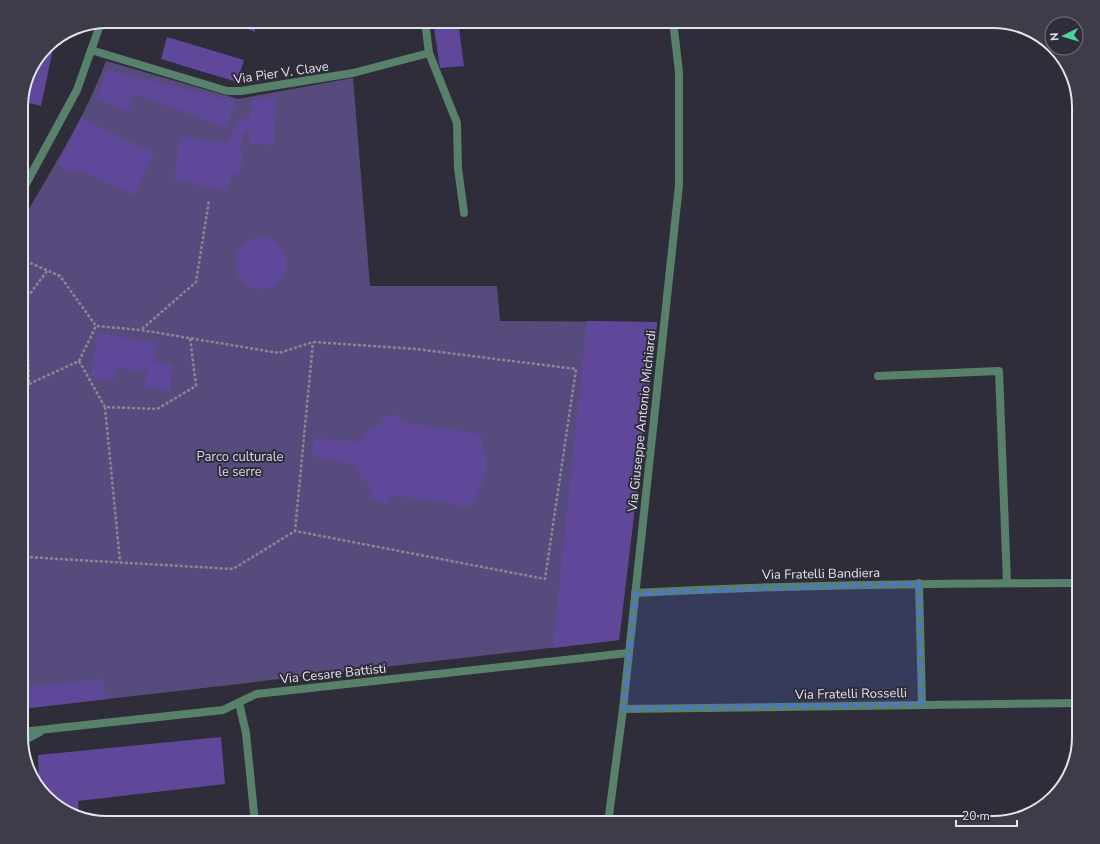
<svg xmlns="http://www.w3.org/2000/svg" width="1100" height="844" viewBox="0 0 1100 844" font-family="'Nunito Sans',sans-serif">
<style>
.green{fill:#574b7d}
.building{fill:#5f489a}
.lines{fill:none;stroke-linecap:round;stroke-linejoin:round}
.path{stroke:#898792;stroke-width:2.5;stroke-dasharray:3 2;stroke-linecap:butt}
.lane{stroke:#57816b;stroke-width:8}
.street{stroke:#57816b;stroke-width:8}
.marked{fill:#4f73dd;fill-opacity:0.2;stroke:#4f73dd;stroke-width:3;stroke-dasharray:8 5;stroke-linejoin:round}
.labels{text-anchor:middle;stroke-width:4;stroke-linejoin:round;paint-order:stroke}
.street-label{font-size:13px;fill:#e4e3ec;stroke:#302d3b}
.park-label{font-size:13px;fill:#dad6ed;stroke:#302d3b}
.rim{fill:none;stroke:#e4e3ec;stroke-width:2}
</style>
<rect width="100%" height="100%" fill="#302d3b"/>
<path class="green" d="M106 61 238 99 353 78 370 286H497L500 321 657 322 619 640 21 709V273L24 271 28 256 21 244V223C51 170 85 118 106 61Z"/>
<g class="building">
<path d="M228 21H255V32Z"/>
<path d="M433 21H458L464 66 440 68Z"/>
<path d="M167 37 244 60 237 82 161 59Z"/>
<path d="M55 39 41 106 21 101 30 69 50 42Z"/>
<path d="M107 70 236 101 226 128 133 93 128 112 96 98Z"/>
<path d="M277 95 273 145 250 144 249 131H244L239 149 243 150 240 175 232 174 227 191 174 180 180 137 229 143 237 119H250L252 101Z"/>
<path d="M81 118 154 153 134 195 82 171 73 173 58 164Z"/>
<circle cx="261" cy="263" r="26"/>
<path d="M587 321 657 322 619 640 553 648Z"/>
<path d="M98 333 157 343 154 362 173 365 169 391 145 387 147 372 116 367 114 380 91 376Z"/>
<path d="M399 414 401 422 480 434 487 462 483 481 471 507 393 495 387 505 368 496 371 487 362 479 357 465 312 456 314 438 360 442 367 430 381 425 380 417Z"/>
<path d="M103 679 106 699 21 709V688Z"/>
<path d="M221 737 225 784 78 801 79 814 54 805 39 786 38 755Z"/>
</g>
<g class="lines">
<g class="path">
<path d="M21 259 60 276 96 326 141 330 279 353 313 342 416 349 576 369 545 579 295 531"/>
<path d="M47 271 26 299 29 384 79 361 96 326"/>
<path d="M142 329 196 282 209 200"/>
<path d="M79 361 105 407 157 409 196 386 190 337"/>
<path d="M105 407 120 562"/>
<path d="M25 557 233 569 295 531 313 342"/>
</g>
<path class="lane" d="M878 376 999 371 1007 583"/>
<g class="street">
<path d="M425 21 429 53 457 123 458 168 464 213"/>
<path d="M91 50 227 91H241L353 73 429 53"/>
<path d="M21 193 77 90 101 22"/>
<path d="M919 583 922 704"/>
<path d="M635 593C783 585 931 583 1079 583"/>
<path d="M239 703 246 733 255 823"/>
<path d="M623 709 1079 703"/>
<path d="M21 732 223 710 256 694 628 653"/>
<path d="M21 742 40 732"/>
<path d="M608 823 623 709 679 185V72L673 21"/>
</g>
</g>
<path class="marked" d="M919 583 922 704 623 709 635 593Z"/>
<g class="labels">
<g class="street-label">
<text transform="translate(281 72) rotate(-8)" y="5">Via Pier V. Clave</text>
<text transform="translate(641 421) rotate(-84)" y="5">Via Giuseppe Antonio Michiardi</text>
<text transform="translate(821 573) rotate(-1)" y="5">Via Fratelli Bandiera</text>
<text transform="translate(333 673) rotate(-6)" y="5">Via Cesare Battisti</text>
<text transform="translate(851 693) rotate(-1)" y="5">Via Fratelli Rosselli</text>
</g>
<g class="park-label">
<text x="240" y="461">Parco culturale<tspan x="240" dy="15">le serre</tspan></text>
</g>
</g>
<path d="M0 0H1100V844H0ZM107 28H993A79 79 0 0 1 1072 107V737A79 79 0 0 1 993 816H107A79 79 0 0 1 28 737V107A79 79 0 0 1 107 28Z" fill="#3e3c49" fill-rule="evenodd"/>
<path class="rim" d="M107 28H993A79 79 0 0 1 1072 107V737A79 79 0 0 1 993 816H107A79 79 0 0 1 28 737V107A79 79 0 0 1 107 28Z"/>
<g transform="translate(1064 36) rotate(265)"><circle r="19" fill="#302d3b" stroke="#787682"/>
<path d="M0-3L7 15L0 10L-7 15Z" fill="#4ed399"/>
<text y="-6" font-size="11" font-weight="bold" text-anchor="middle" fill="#e4e3ec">N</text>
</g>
<path d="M956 820v6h61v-6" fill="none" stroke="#e4e3ec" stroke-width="2"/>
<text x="962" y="820" font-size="12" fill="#e4e3ec" stroke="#302d3b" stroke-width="3" paint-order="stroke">20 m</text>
</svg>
